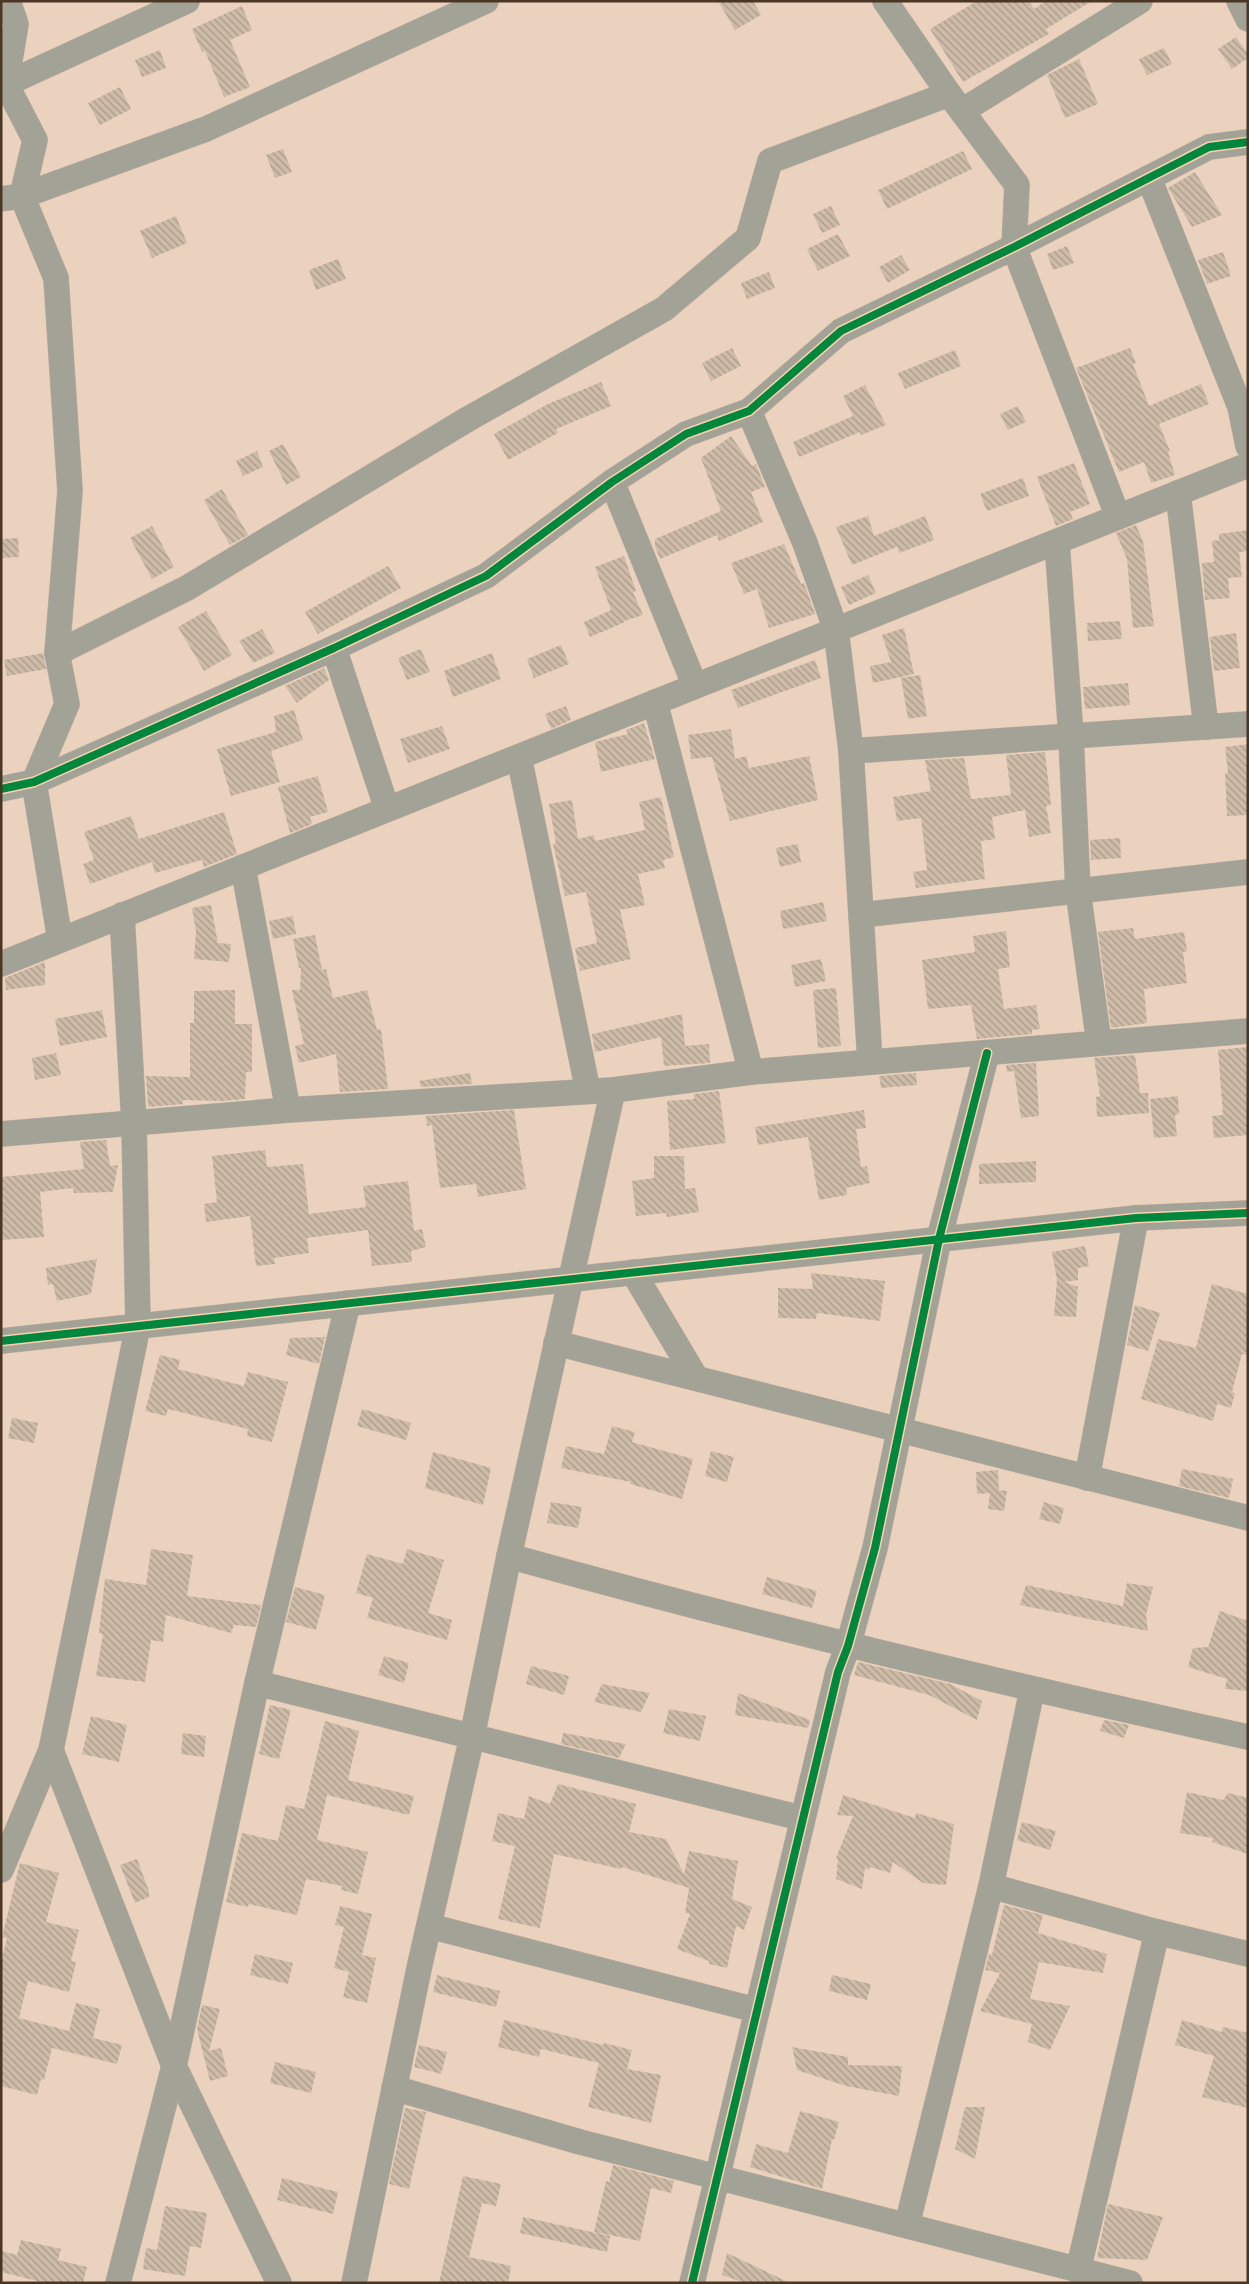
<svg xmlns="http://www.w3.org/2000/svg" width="1249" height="2284" viewBox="0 0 1249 2284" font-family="Lato,sans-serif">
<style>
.building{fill:url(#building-back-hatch)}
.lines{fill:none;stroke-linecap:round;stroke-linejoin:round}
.minor-casing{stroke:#c5b0a0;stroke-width:26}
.minor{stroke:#a3a296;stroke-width:25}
.cycleway-casing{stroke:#fdd0ad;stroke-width:11}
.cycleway{stroke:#00873e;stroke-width:8}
</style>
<defs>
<pattern id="building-back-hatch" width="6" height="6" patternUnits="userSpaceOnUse" patternTransform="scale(1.25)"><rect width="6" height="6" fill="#cebca9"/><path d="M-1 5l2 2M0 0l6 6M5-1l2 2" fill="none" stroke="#a99a89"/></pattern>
</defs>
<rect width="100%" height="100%" fill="#ebd2bf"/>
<g class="building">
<path d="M718 1H753L761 15 735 30Z"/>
<path d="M977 1H1029L1034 9 1046 1H1092L1046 29 1049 34 963 82 930 29Z"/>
<path d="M242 6 252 30 230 40 250 87 224 97 205 51 202 52 192 29Z"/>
<path d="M1236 37 1248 54V58L1232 69 1218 49Z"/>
<path d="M1164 48 1172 64 1147 75 1139 59Z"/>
<path d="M160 50 166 68 142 77 135 60Z"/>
<path d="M1079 59 1098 104 1065 118 1047 75Z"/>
<path d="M120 87 131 109 100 125 88 103Z"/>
<path d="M283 149 292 172 275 178 266 155Z"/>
<path d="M963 151 972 169 887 209 878 190Z"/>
<path d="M1195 172 1222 215 1192 227 1168 188Z"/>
<path d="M831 206 840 225 822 233 813 214Z"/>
<path d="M176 216 187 243 152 258 140 231Z"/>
<path d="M838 234 850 256 818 271 807 249Z"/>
<path d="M1067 246 1074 263 1053 270 1047 254Z"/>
<path d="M1223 252 1231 276 1207 284 1198 260Z"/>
<path d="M901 255 910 270 888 283 879 267Z"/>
<path d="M338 259 346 279 316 290 309 270Z"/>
<path d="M769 272 775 288 747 299 741 283Z"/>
<path d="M732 348 741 366 711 381 702 363Z"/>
<path d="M1130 348 1136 363 1133 364 1149 406 1201 384 1209 404 1159 424 1170 451 1168 452 1175 475 1151 483 1144 462 1119 472 1076 368Z"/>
<path d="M955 350 961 366 905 389 898 373Z"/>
<path d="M601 382 611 406 556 429 558 433 508 460 494 434 548 404Z"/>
<path d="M865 385 886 425 861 435 860 432 799 457 793 442 853 416 843 396Z"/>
<path d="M1018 406 1026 422 1008 430 1000 414Z"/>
<path d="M731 436 752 466 756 464 765 487 751 492 763 522 719 541 717 535 660 559 655 546V539L721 511 701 458Z"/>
<path d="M283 444 301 477 286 485 269 451Z"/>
<path d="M257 451 263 467 243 476 236 461Z"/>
<path d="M1074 463 1090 504 1070 512 1073 519 1056 526 1037 477Z"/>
<path d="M1023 478 1029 496 987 511 980 494Z"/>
<path d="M222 489 248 535 230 545 204 500Z"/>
<path d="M868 516 874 536 925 516 934 540 899 553 897 547 852 565 836 527Z"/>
<path d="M1136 525 1143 541 1154 626 1133 628 1127 559 1116 533Z"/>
<path d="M152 526 174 567 152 579 130 538Z"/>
<path d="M1248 530V551L1239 552 1242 577 1228 578 1230 598 1205 600 1202 563 1214 562 1212 541 1219 540V534Z"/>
<path d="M18 538 19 557 1 558V539Z"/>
<path d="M784 544 801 584 804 583 815 614 769 628 757 589 744 594 731 563Z"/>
<path d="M624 556 636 591 633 592 643 615 624 621 625 622 590 637 584 622 611 610 595 567Z"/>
<path d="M388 566 401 588 318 634 305 612Z"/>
<path d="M868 575 876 593 849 605 841 587Z"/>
<path d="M206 611 232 655 204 671 178 627Z"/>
<path d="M1120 621 1122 639 1088 641 1087 623Z"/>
<path d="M904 628 914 674 873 683 870 666 891 662 882 635Z"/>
<path d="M262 629 275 653 253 663 239 641Z"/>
<path d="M1236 633 1240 668 1214 671 1210 637Z"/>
<path d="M561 645 569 664 534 678 527 659Z"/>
<path d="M421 649 430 672 407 680 398 658Z"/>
<path d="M43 653 46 669 7 676 4 660Z"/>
<path d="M492 653 501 679 453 697 444 671Z"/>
<path d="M815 660 821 678 738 708 731 690Z"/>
<path d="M324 668 329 680 297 703 285 686Z"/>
<path d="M920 675 927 716 908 719 901 678Z"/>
<path d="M1128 683 1130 705 1085 709 1083 687Z"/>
<path d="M566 706 571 720 551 729 545 714Z"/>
<path d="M294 710 303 740 271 751 280 782 231 796 217 749 276 732 274 716Z"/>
<path d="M644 723 655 759 601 772 595 742 628 734 626 730Z"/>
<path d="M442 726 450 749 408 763 400 739Z"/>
<path d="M731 729 735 759 746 756 749 768 809 756 818 800 730 821 712 757 691 759 688 735Z"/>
<path d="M1248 744V815L1227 816 1225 773H1228L1225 747Z"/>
<path d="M1045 752 1051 805 1046 806 1051 833 1029 837 1025 810 992 817 995 839 981 841 985 879 916 888 913 872 927 870 921 818 897 821 893 797 931 791 925 760 964 758 971 799 1011 795 1006 755Z"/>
<path d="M318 776 328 812 310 817 312 824 290 833 278 787Z"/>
<path d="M661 797 674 857 663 860 665 868 638 874 645 905 620 910 631 959 580 971 575 948 597 943 586 892 565 896 553 844 556 843 549 804 572 800 578 839 594 835 595 841 645 830 639 802Z"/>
<path d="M224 812 237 854 204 867 202 860 155 873 152 862 90 884 83 864 94 860 84 832 131 816 139 839Z"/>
<path d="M1120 838 1121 858 1091 860 1090 840Z"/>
<path d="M798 844 801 862 780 867 776 848Z"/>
<path d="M823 902 827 921 783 929 780 911Z"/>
<path d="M211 905 218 943 231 944 229 962 194 959 196 932 192 908Z"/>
<path d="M293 916 296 934 273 939 269 921Z"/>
<path d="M1133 928 1135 939 1184 932 1187 951 1183 952 1187 983 1144 989 1147 1023 1111 1028 1098 932Z"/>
<path d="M1006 931 1010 967 998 969 1004 1009 1036 1005 1040 1029 1032 1030V1034L977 1039 971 1005 928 1009 922 960 975 952 973 936Z"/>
<path d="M315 935 322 970 326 969 333 998 367 990 377 1030 381 1029 388 1089 340 1092 336 1054 299 1063 295 1046 304 1044 292 990H300L301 968H299L293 939Z"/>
<path d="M821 959 826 981 795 987 791 965Z"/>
<path d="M45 962V985L6 990 5 978Z"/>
<path d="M836 988 841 1046 818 1048 813 990Z"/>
<path d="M235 990V1024H252V1072H246L245 1099 222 1101 183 1100V1104L148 1107 146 1076 190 1077V1023H194V991Z"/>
<path d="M102 1010 107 1037 60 1046 55 1019Z"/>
<path d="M682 1014 685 1046 709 1044 710 1063 664 1066 661 1037 595 1052 592 1034Z"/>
<path d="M1248 1047V1135L1214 1138 1212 1116 1223 1115 1218 1050Z"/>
<path d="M56 1053 61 1075 35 1080 32 1058Z"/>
<path d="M1135 1055 1140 1093H1148L1149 1113 1097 1117 1096 1097 1100 1096 1094 1058Z"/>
<path d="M1036 1063 1039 1116 1021 1118 1014 1071 1007 1072 1006 1065Z"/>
<path d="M470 1073 472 1084 421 1087 419 1081Z"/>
<path d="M916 1073 917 1085 881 1088 879 1076Z"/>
<path d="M719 1091 726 1143 670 1150 667 1101 694 1099V1094Z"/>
<path d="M1178 1096 1179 1114 1175 1115 1177 1136 1154 1138 1150 1099Z"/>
<path d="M514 1110 526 1189 478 1197 476 1184 440 1188 432 1125 427 1126 426 1116Z"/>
<path d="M864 1110 866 1128 856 1129 861 1167 867 1166 870 1183 846 1188 847 1195 819 1200 808 1137 758 1145 755 1127Z"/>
<path d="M106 1140 110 1166 118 1165 113 1192 74 1193 73 1188 40 1192 44 1237 1 1240V1177L84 1169 80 1142Z"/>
<path d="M265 1150 267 1167 303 1164 309 1214 366 1207 363 1186 408 1181 414 1231 422 1229 426 1247 411 1251 412 1262 372 1266 368 1230 307 1238 309 1253 274 1258 275 1264 256 1266 250 1216 206 1222 204 1204 217 1202 212 1156Z"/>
<path d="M654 1156H684L685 1189 695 1188 699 1212 667 1217 666 1213 636 1216 632 1181 654 1178Z"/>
<path d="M1036 1161V1182L979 1184V1164Z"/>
<path d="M1085 1246 1089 1266 1078 1268V1280L1064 1282 1078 1287 1076 1317 1054 1316 1057 1280 1052 1252Z"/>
<path d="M97 1259 91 1294 57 1301 53 1284 48 1285 46 1268Z"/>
<path d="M811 1273 885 1281 880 1321 817 1313 816 1319 778 1318V1288L813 1289Z"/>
<path d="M1212 1284 1248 1294V1355L1242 1354 1232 1392 1235 1393 1231 1408 1217 1404 1213 1421 1141 1399 1158 1339 1196 1348Z"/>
<path d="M1135 1305 1160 1313 1148 1351 1127 1345Z"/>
<path d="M325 1337 319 1364 286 1355 290 1338Z"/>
<path d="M160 1355 180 1360 178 1369 244 1386 248 1372 288 1382 272 1442 247 1436 248 1429 168 1409 166 1416 145 1411Z"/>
<path d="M362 1409 411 1423 406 1440 357 1426Z"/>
<path d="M12 1418 38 1423 34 1443 8 1438Z"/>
<path d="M612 1426 635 1432 632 1442 693 1459 682 1499 630 1484 631 1482 561 1468 566 1446 604 1454Z"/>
<path d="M711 1451 734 1457 727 1482 705 1476Z"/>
<path d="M433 1452 491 1468 483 1505 425 1488Z"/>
<path d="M1182 1469 1233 1479 1229 1498 1179 1486Z"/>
<path d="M998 1470 999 1490 1007 1491 1004 1511 988 1509 990 1493 977 1494 976 1472Z"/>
<path d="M551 1502 582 1507 578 1528 547 1523Z"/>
<path d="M1044 1502 1064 1508 1060 1524 1039 1519Z"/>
<path d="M151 1549 193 1555 187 1596 261 1605 256 1627 234 1625 231 1633 166 1615 163 1642 151 1640 145 1682 96 1676 103 1634 99 1633 105 1579 146 1585Z"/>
<path d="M407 1549 444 1560 428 1613 452 1620 447 1640 367 1618 373 1598 356 1593 367 1554 403 1564Z"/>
<path d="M767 1577 817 1591 812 1608 762 1594Z"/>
<path d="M1127 1583 1153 1587 1146 1615 1148 1631 1020 1605 1026 1585 1123 1606Z"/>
<path d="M295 1587 325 1595 316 1630 286 1622Z"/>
<path d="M1220 1611 1248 1621V1691L1225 1689 1227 1679 1188 1667 1193 1648 1208 1647Z"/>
<path d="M384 1656 409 1663 404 1683 378 1675Z"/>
<path d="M858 1662 950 1684 982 1701 977 1720 929 1695 854 1675Z"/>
<path d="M531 1666 569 1676 564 1695 526 1684Z"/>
<path d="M602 1684 650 1693 641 1712 594 1702Z"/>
<path d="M738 1693 810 1720 808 1728 735 1715Z"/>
<path d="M270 1705 291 1710 279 1759 259 1754Z"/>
<path d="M669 1709 706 1716 700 1741 663 1733Z"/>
<path d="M91 1716 127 1725 119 1762 82 1754Z"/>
<path d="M1104 1720 1129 1725 1124 1738 1100 1731Z"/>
<path d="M325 1721 359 1731 348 1780 414 1796 409 1815 327 1795 317 1840 368 1852 358 1894 341 1890 342 1886 306 1879 297 1915 249 1904 248 1907 226 1902 242 1833 278 1841 286 1805 304 1809Z"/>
<path d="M183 1733 206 1736 204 1757 181 1754Z"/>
<path d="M563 1733 626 1744 619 1758 561 1744Z"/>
<path d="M558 1784 636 1804 629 1832 666 1839 684 1874 689 1851 738 1861 732 1899 752 1907 744 1930 736 1926 727 1968 709 1964V1961L677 1949 690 1914 685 1913 689 1888 622 1867 621 1869 554 1854 540 1928 498 1919 515 1846 492 1841 498 1813 524 1819 529 1796 550 1804Z"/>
<path d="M1187 1792 1223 1800 1228 1793 1248 1798V1854L1212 1842 1213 1838 1180 1833Z"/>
<path d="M843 1795 915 1818 916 1813 954 1824 946 1885 923 1883 893 1862 890 1873 870 1867 869 1870 865 1868 862 1889 836 1879 838 1859 836 1858 853 1816 837 1815Z"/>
<path d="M1022 1822 1056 1831 1050 1850 1017 1840Z"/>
<path d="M137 1859 149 1891V1897L135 1903 120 1865Z"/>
<path d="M20 1863 59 1873 46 1922 79 1930 71 1961 76 1962 69 1992 28 1981 19 2018 69 2031 76 2003 100 2009 93 2038 122 2045 117 2064 52 2048 44 2080 41 2079 37 2095 1 2086V1962L7 1938 2 1937Z"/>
<path d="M1004 1905 1043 1915 1038 1933 1107 1954 1103 1973 1039 1962 1030 1999 1070 2006 1050 2050 1028 2042 1032 2024 980 2011 1000 1973 985 1970 989 1954 992 1955Z"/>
<path d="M340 1906 372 1914 362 1955 376 1958 367 2003 343 1997 349 1972 334 1968 344 1927 335 1925Z"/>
<path d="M255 1954 293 1963 288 1984 250 1975Z"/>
<path d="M437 1975 500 1991 496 2007 433 1992Z"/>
<path d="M832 1975 871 1984 867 2000 829 1991Z"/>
<path d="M202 2005 220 2009 209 2051 221 2048 228 2076 210 2081 197 2029Z"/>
<path d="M504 2020 603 2045 604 2043 632 2050 627 2069 661 2075 651 2123 588 2107 599 2063 541 2049 539 2057 498 2047Z"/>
<path d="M1182 2020 1222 2032 1223 2027 1248 2033V2108L1202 2097 1214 2056 1175 2045Z"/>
<path d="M419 2045 447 2052 441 2074 414 2067Z"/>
<path d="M792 2047 848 2057V2065L902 2066 899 2096 846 2086 797 2070Z"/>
<path d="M275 2062 316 2072 311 2093 270 2083Z"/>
<path d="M965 2107H985L975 2159 955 2149Z"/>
<path d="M405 2108 426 2112 409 2189 389 2184Z"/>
<path d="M800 2111 839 2122 834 2140 832 2139 822 2189 750 2167 756 2144 788 2153Z"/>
<path d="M613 2165 674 2181 671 2193 651 2188 640 2241 594 2232 606 2181 609 2182Z"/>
<path d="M463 2176 501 2184 496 2206 482 2203 469 2257 511 2266 508 2283H439Z"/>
<path d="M282 2178 338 2192 333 2214 277 2200Z"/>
<path d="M1108 2204 1163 2217 1147 2260 1097 2258Z"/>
<path d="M165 2206 207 2213 201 2248 190 2246 185 2276 143 2269 146 2248 157 2250Z"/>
<path d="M523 2217 610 2236 607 2252 520 2233Z"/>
<path d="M21 2240 61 2249 58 2260 87 2267 83 2283H45L1 2272V2251L17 2255Z"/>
<path d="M727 2253 790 2283H745L722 2275Z"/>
</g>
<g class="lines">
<defs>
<g id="minor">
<path d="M8 1 16 24 6 84 35 140 22 196 56 278 70 491 57 653 67 704 34 782 60 940"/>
<path d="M885 1 949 94 1017 185 1014 247 1118 517"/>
<path d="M1239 1 1248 19"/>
<path d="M6 84 187 1"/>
<path d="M962 111 1140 1"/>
<path d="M1149 178 1240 407 1248 446"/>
<path d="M1 199 22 196 206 129 486 1"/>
<path d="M749 411 805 543 836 630 851 751 870 1062"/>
<path d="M612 482 695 686"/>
<path d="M1178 493 1206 727"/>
<path d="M1057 542 1071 736 1078 891 1099 1043"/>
<path d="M334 648 387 809"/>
<path d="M57 653 187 588 468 419 664 309 748 238 770 161 949 94"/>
<path d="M655 702 751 1072"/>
<path d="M851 751 1248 724"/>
<path d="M519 757 588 1091"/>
<path d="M1 789 34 782 334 648 486 576 612 482 686 434 749 411 841 331 1014 247 1209 147 1248 142"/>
<path d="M243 867 288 1110"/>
<path d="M861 915 1248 872"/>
<path d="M1 964 1248 465"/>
<path d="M1 1134 288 1110 613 1090 751 1072 1248 1031"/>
<path d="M633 1272 696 1378"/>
<path d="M1 1341 1136 1218 1248 1213"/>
<path d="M556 1343 1248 1518"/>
<path d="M1087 1478 1136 1218"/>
<path d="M509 1556C753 1624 1000 1683 1248 1737"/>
<path d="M257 1683 801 1818"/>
<path d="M51 1750 174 2066 279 2283"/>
<path d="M1 1870 51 1750 138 1326 134 1123 122 915"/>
<path d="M991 1886 1157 1932 1248 1954"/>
<path d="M429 1926 756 2010"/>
<path d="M394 2088 580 2142 1130 2283"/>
<path d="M907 2225 991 1886 1032 1690"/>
<path d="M1078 2271 1157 1932"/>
<path d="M118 2283 174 2066 257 1683 348 1303"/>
<path d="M354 2283 420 1964 472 1737 509 1556 613 1090"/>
<path d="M692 2283 838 1672 848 1646 875 1548 939 1239 987 1053"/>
</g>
</defs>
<use href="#minor" class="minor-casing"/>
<use href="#minor" class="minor"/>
<defs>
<g id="cycleway">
<path d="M1 789 34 782 334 648 486 576 612 482 686 434 749 411 841 331 1014 247 1209 147 1248 142"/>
<path d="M1 1341 1136 1218 1248 1213"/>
<path d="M692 2283 838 1672 848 1646 875 1548 939 1239 987 1053"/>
</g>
</defs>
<use href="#cycleway" class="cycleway-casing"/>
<use href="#cycleway" class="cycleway"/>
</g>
<rect width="1249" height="2284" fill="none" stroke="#4b3523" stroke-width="5"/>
</svg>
